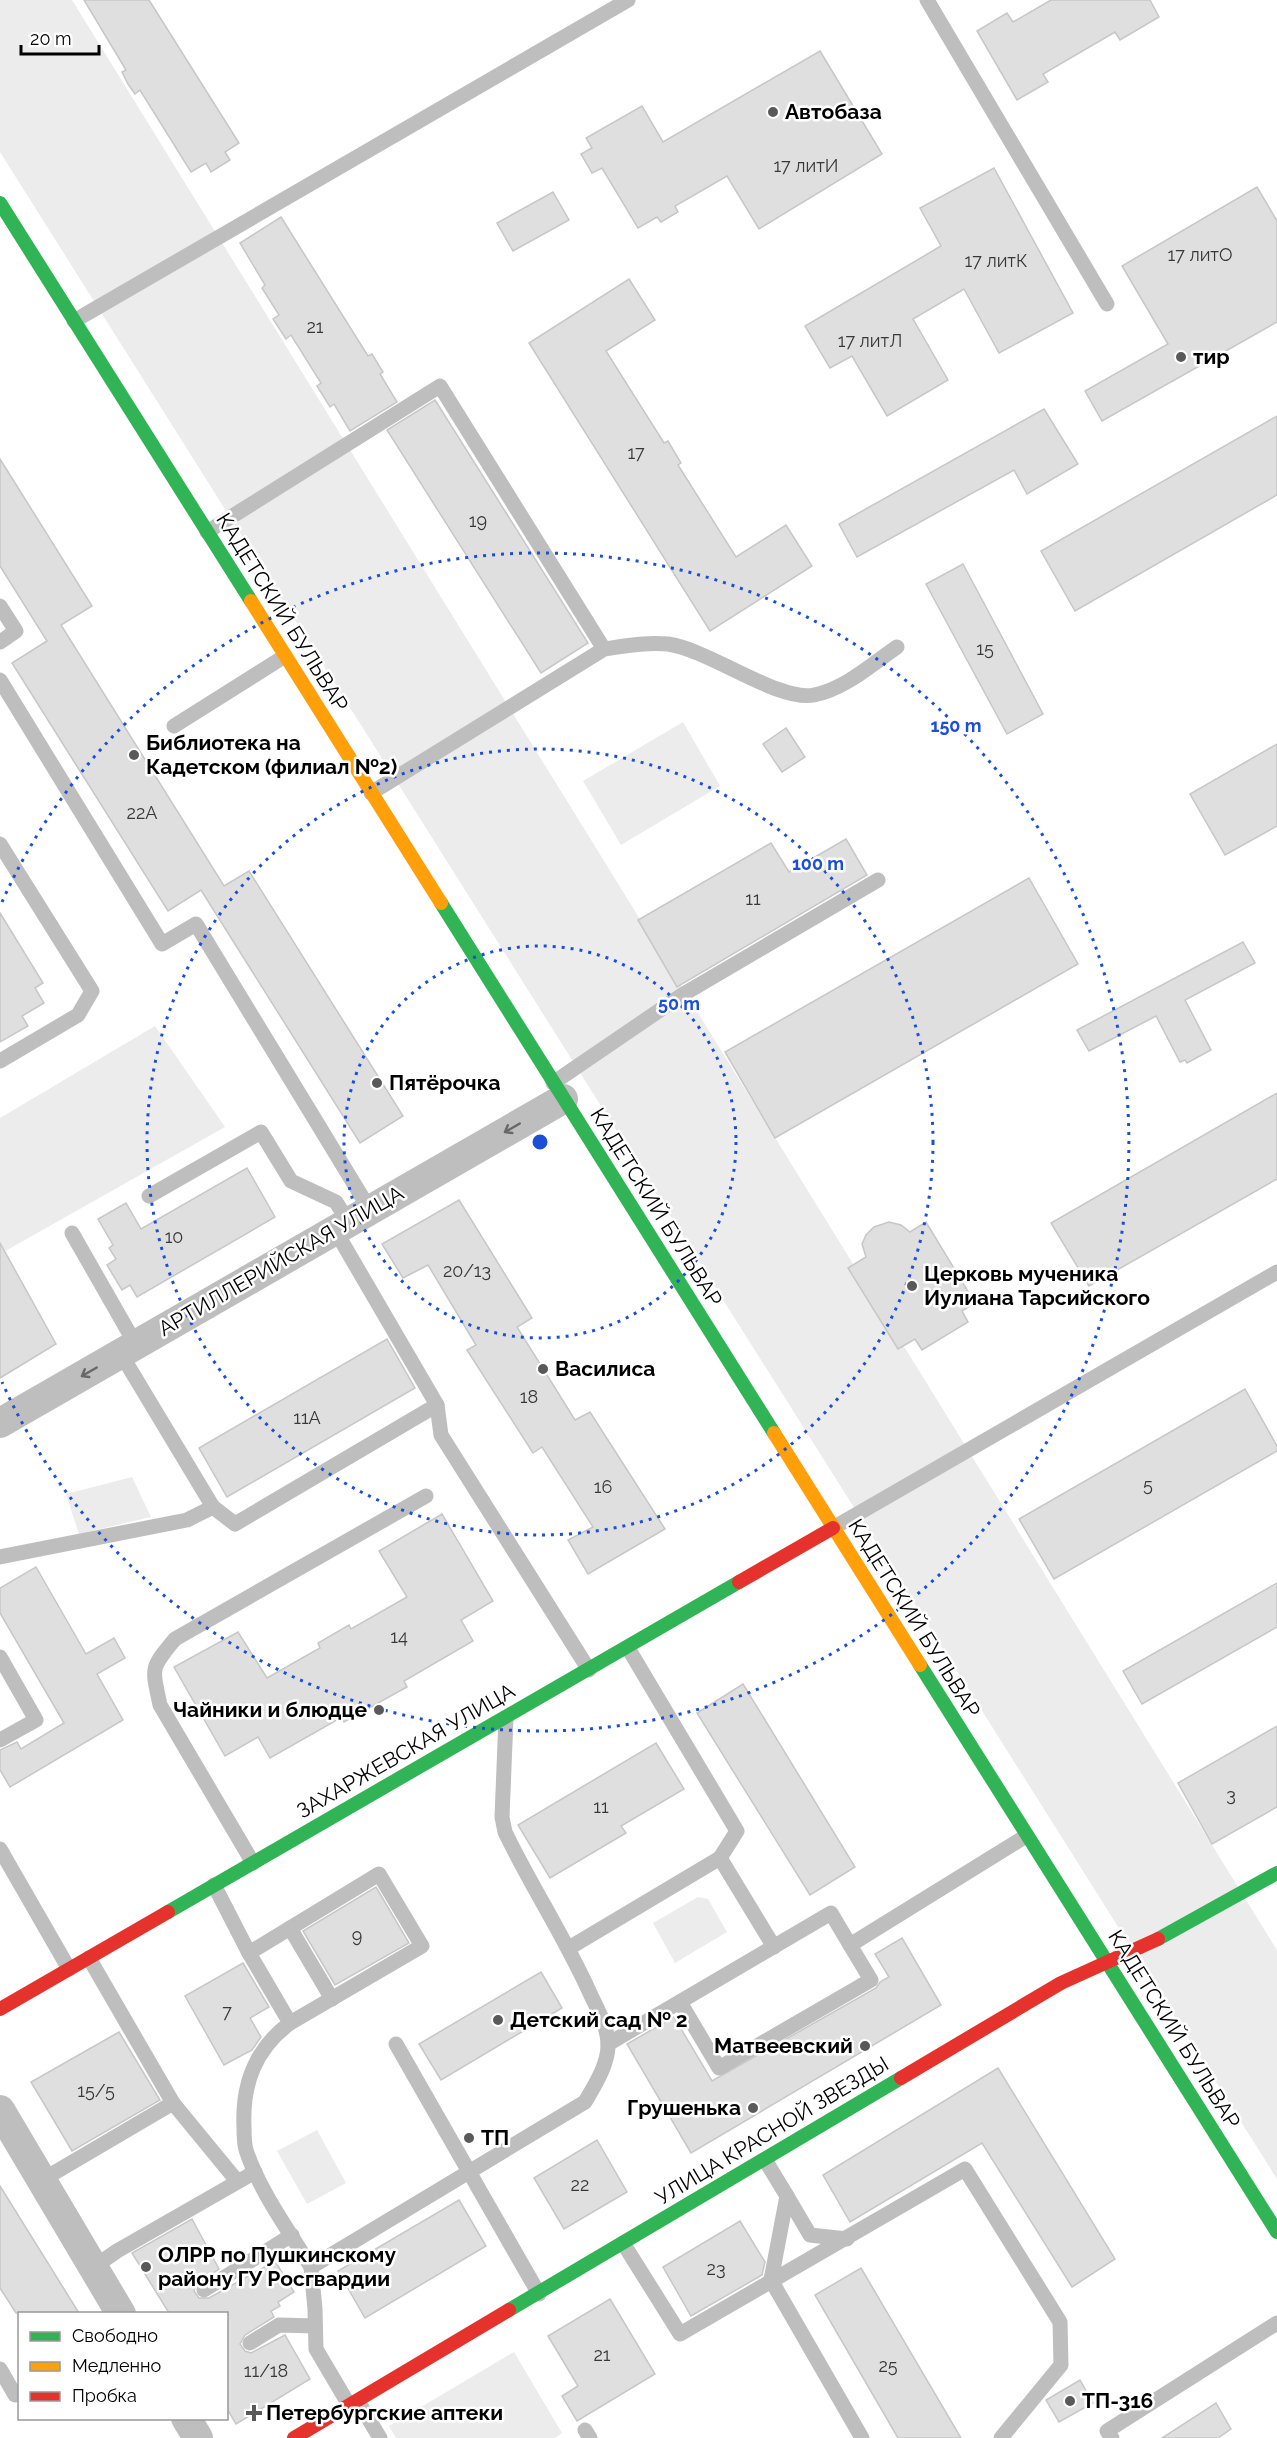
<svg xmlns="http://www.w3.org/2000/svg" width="1277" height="2438" viewBox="0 0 1277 2438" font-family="Raleway,sans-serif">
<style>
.green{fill:#ececec}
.building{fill:#dfdfdf;stroke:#c7c7c7;stroke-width:1.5}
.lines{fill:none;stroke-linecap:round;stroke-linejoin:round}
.lane{stroke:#bebebe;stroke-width:15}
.street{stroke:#bebebe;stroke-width:30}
.fast{stroke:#30b455;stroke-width:14}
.slow{stroke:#ff9f0a;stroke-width:14}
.jam{stroke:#e5322d;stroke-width:14}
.oneway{stroke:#686868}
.ring{fill:none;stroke:#1d4ed8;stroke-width:3;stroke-dasharray:3 6}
.poi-dot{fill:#595959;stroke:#fff;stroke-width:2}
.labels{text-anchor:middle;stroke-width:5;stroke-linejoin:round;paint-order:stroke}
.number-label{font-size:18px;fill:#383838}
.poi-label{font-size:21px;font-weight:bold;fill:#000;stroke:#fff;text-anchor:start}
.street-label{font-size:21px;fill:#000;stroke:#fff}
.centre{fill:#1d4ed8;stroke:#fff;stroke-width:3}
.ring-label{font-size:18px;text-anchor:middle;font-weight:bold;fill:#1d4ed8;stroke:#fff;stroke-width:5;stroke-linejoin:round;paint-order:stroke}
</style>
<rect width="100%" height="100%" fill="#fff"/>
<g class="green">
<path d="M0 0H72L1277 1950V2179L0 152Z"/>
<path d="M683 722 720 786 621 845 583 781Z"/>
<path d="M155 1026 225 1127 0 1254V1118Z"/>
<path d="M132 1477 151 1517 79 1534 66 1494Z"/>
<path d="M698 1897 708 1899 727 1932 675 1963 653 1923Z"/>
<path d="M317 2130 346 2183 307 2204 277 2151Z"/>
<path d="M514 2352 562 2433 555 2438H396L389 2426Z"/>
</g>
<g class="building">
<path d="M84 0H149L239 143 225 152 230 160 211 172 206 163 191 172 140 90 135 94 128 84 122 72 126 70Z"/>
<path d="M1051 0H1150L1159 17 1120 40 1115 32 1043 74 1048 82 1017 100 977 31 1007 13 1013 22Z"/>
<path d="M820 51 882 154 759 229 727 176 675 206 678 212 661 222 657 217 638 228 602 168 592 173 581 154 592 148 586 138 642 106 663 142Z"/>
<path d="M994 168 1073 313 999 353 964 289 913 319 948 380 887 416 852 356 830 368 805 326 941 246 920 208Z"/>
<path d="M1257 187 1277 221V322L1102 421 1085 391 1168 344 1122 266Z"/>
<path d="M553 192 569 220 513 251 497 223Z"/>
<path d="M281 217 368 356 372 354 383 372 380 374 397 402 350 431 334 404 330 407 317 386 321 383 291 335 286 339 273 319 279 315 262 288 265 285 240 243Z"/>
<path d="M629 279 655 320 606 351 664 443 668 441 681 463 678 465 736 557 786 525 812 566 710 631 529 343Z"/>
<path d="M435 400 588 643 541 673 387 430Z"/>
<path d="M1044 409 1078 464 1027 494 1014 470 857 557 839 524Z"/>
<path d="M1277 416V495L1075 611 1041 551Z"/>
<path d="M0 459 92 606 61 625 224 886 249 871 403 1116 360 1143 201 890 168 911 12 663 47 641 0 566Z"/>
<path d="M963 564 1043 714 1007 734 926 584Z"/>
<path d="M786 728 805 757 782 772 763 744Z"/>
<path d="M1277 744V826L1225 855 1190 794Z"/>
<path d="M846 839 867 875 677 987 638 920 771 843 789 872Z"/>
<path d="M1029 878 1078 964 775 1138 725 1052Z"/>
<path d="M0 913 43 983 35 988 44 1003 22 1016 28 1026 0 1042Z"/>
<path d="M1243 942 1255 963 1185 1000 1211 1050 1187 1063 1185 1060 1180 1062 1156 1016 1089 1051 1077 1030Z"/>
<path d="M1277 1093V1179L1089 1286 1051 1223Z"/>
<path d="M247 1168 275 1217 137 1297 130 1285 122 1290 107 1265 116 1259 109 1248 113 1245 98 1219 126 1203 141 1229Z"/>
<path d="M459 1200 532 1318 517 1327 575 1420 590 1412 665 1529 588 1574 568 1540 593 1527 542 1447 533 1453 467 1350 476 1345 428 1265 403 1278 382 1244Z"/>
<path d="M889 1222 901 1225 910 1232 926 1222 975 1303 962 1311 968 1322 922 1350 915 1339 898 1349 848 1268 866 1257 862 1244 866 1235 874 1227Z"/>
<path d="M0 1243 56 1344 0 1378Z"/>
<path d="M387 1339 415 1388 227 1497 199 1448Z"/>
<path d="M1245 1389 1277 1446V1451L1054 1579 1019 1519Z"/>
<path d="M442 1514 493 1601 461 1620 473 1641 404 1681 407 1687 344 1722 342 1717 270 1758 258 1737 225 1756 174 1667 238 1632 267 1678 320 1648 318 1643 349 1625 351 1629 407 1597 379 1551Z"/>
<path d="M36 1567 86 1654 114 1638 125 1658 97 1674 123 1720 10 1787 0 1770V1750L17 1742 21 1749 64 1723 0 1613V1588Z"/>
<path d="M1277 1583V1627L1142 1704 1123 1671Z"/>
<path d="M743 1684 855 1867 810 1895 697 1713Z"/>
<path d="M1277 1726V1807L1212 1844 1178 1783Z"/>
<path d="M656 1743 684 1789 621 1826 626 1833 550 1878 518 1825Z"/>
<path d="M376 1887 409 1943 335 1985 303 1931Z"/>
<path d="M902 1938 941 2005 691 2153 627 2044 674 2017 712 2081 876 1988 880 1982 889 1977 875 1954Z"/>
<path d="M243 1963 269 2007 250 2018 261 2037 252 2050 224 2065 185 1996Z"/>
<path d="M541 1972 562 2008 441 2080 419 2044Z"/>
<path d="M119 2032 160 2100 72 2151 31 2082Z"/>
<path d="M998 2068 1115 2259 1072 2287 982 2143 850 2222 823 2175Z"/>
<path d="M597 2140 627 2192 564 2229 534 2178Z"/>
<path d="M0 2186 79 2313H16L0 2288Z"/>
<path d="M459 2200 486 2246 365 2318 338 2271Z"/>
<path d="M192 2219 219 2269 196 2285 194 2291 199 2298H209L275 2261 294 2292 278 2302 280 2306 271 2311 274 2317 245 2335 240 2344 245 2351 251 2353 285 2335 310 2379 236 2424 226 2407V2313H169L132 2253Z"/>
<path d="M740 2221 765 2262 762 2275 691 2316 663 2267Z"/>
<path d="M861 2268 961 2438H898L815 2295Z"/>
<path d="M610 2299 655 2374 577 2421 562 2396 578 2386 548 2336Z"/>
<path d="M1080 2380 1093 2403 1059 2422 1046 2400Z"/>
<path d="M1216 2403 1231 2429 1218 2438H1162Z"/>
</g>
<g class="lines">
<g class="lane">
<path d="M927 0 1107 304"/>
<path d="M74 321 628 0"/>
<path d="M207 532 440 386 604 649"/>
<path d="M0 606 16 631 0 642"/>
<path d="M0 680 162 944 196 924 370 1210"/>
<path d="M174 726 285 656"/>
<path d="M371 793 604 649C625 646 647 642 668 644 710 650 778 702 814 695 845 689 872 664 897 647"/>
<path d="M0 844 92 991 78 1015 0 1061"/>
<path d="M553 1083 682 995 878 880"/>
<path d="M149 1196 261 1132 291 1181 336 1202 349 1223"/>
<path d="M335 1230 437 1405 441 1435 589 1670"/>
<path d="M72 1233 136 1345"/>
<path d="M121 1354 213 1507"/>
<path d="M833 1528 1277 1272"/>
<path d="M0 1557 187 1520 213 1507 235 1524 437 1405"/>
<path d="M628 1648 737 1831 720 1858"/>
<path d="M0 1657 36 1720 0 1740"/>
<path d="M0 1849 69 1969"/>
<path d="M253 1863 160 1705C152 1667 150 1669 175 1639L426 1496"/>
<path d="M214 1885 249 1953 379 1874 422 1946 290 2023"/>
<path d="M290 1928 332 1999"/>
<path d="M569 1948 720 1858 774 1947"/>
<path d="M249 1953 290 2023C255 2049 242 2084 244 2127 244 2135 244 2143 246 2150 259 2190 289 2231 311 2267"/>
<path d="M680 2002 719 2068 871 1980 850 1945"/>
<path d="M396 2044 539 2294"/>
<path d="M608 2044 831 1913 850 1945 1026 1836"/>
<path d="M173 2103 237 2181"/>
<path d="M765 2160 787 2196 771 2280 862 2438"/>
<path d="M42 2180 173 2103 89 1958"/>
<path d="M787 2196 810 2235 847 2239"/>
<path d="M623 2243 680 2334 965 2169 1060 2322 1061 2365 1001 2438"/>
<path d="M94 2267 117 2251 255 2172"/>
<path d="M204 2290 292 2235"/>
<path d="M250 2343 279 2325 315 2326"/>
<path d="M0 2369 15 2395 20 2393"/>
<path d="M358 2401 380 2438"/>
<path d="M349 2405 316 2349 315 2309 311 2267 585 2102C595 2085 609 2063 608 2043 607 2024 596 2007 589 1991 564 1936 531 1886 505 1832L502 1817 506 1718"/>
<path d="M585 2430 590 2438"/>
<path d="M1112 2438 1107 2431 1277 2323"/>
</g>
<g class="street">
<path d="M0 1423 563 1099"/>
<path d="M0 2110 121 2314"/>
<path d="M186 2418 198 2438"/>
</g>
<g class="fast">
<path d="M0 203 251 601"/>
<path d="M441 903 774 1433"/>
<path d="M920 1665 1277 2232"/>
<path d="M168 1912 739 1582"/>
<path d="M1158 1939 1277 1873"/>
<path d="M509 2310 901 2078"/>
</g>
<g class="slow">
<path d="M251 601 441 903"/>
<path d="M774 1433 920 1665"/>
</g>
<g class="jam">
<path d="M739 1582 833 1528"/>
<path d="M0 2009 168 1912"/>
<path d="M901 2078 1061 1983 1158 1939"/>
<path d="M294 2438 509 2310"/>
</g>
</g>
<defs><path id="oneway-shaft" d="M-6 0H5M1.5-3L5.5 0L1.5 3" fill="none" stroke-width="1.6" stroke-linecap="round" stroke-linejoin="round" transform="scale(1.5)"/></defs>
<g class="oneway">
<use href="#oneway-shaft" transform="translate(512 1128) rotate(150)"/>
<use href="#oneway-shaft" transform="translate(89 1372) rotate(150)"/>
</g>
<g class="ring">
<circle cx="540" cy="1142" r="196"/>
<circle cx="540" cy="1142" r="393"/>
<path d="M2 902A589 589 0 1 1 2 1382"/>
</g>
<g class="poi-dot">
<circle cx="773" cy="112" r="6"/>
<circle cx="1181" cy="357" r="6"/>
<circle cx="134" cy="755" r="6"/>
<circle cx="377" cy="1083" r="6"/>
<circle cx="912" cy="1286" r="6"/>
<circle cx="543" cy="1369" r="6"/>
<circle cx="379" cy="1710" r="6"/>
<circle cx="498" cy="2020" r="6"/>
<circle cx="865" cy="2046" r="6"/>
<circle cx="753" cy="2108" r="6"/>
<circle cx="469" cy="2138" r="6"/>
<circle cx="146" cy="2267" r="6"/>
<circle cx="1070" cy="2401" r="6"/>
<path d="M251 2404h6v6h6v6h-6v6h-6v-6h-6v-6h6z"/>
</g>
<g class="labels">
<g class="number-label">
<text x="806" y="172">17 литИ</text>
<text x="1200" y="261">17 литО</text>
<text x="996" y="267">17 литК</text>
<text x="315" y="333">21</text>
<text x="870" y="347">17 литЛ</text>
<text x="636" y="459">17</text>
<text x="478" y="527">19</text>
<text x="985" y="655">15</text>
<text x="142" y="819">22А</text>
<text x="753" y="905">11</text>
<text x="174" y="1243">10</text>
<text x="467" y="1277">20/13</text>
<text x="529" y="1403">18</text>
<text x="307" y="1424">11А</text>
<text x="1148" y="1491">5</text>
<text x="603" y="1493">16</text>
<text x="399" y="1643">14</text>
<text x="1231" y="1801">3</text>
<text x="601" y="1813">11</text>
<text x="357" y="1942">9</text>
<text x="227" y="2018">7</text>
<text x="96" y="2097">15/5</text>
<text x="580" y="2191">22</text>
<text x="716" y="2275">23</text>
<text x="602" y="2361">21</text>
<text x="888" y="2372">25</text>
<text x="266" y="2377">11/18</text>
</g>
<g class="poi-label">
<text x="785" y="119">Автобаза</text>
<text x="1193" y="364">тир</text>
<text x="146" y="750">Библиотека на<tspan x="146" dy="24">Кадетском (филиал №2)</tspan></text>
<text x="389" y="1090">Пятёрочка</text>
<text x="924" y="1281">Церковь мученика<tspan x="924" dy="24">Иулиана Тарсийского</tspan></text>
<text x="555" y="1376">Василиса</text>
<text x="367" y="1717" text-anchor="end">Чайники и блюдце</text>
<text x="510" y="2027">Детский сад № 2</text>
<text x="853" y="2053" text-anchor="end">Матвеевский</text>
<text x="741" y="2115" text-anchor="end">Грушенька</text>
<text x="481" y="2145">ТП</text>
<text x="158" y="2262">ОЛРР по Пушкинскому<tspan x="158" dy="24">району ГУ Росгвардии</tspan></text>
<text x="1082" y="2408">ТП-316</text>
<text x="266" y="2420">Петербургские аптеки</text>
</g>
<g class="street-label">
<text transform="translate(282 612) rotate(58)" y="7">КАДЕТСКИЙ БУЛЬВАР</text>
<text transform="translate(656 1207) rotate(58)" y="7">КАДЕТСКИЙ БУЛЬВАР</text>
<text transform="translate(281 1261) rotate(-30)" y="7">АРТИЛЛЕРИЙСКАЯ УЛИЦА</text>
<text transform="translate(914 1618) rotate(58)" y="7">КАДЕТСКИЙ БУЛЬВАР</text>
<text transform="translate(406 1751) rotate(-30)" y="7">ЗАХАРЖЕВСКАЯ УЛИЦА</text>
<text transform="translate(1174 2029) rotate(58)" y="7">КАДЕТСКИЙ БУЛЬВАР</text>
<text transform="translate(772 2131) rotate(-31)" y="7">УЛИЦА КРАСНОЙ ЗВЕЗДЫ</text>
</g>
</g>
<circle cx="540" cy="1142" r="9" class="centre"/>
<g class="ring-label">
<text x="956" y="732">150 m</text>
<text x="818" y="870">100 m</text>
<text x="679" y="1010">50 m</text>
</g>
<rect x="18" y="2312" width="210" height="108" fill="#ffffff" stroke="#999999" stroke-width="1.5"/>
<rect x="30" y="2332" width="30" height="9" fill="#30b455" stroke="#999999" stroke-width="1.5"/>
<text x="72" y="2342" font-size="18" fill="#000000">Свободно</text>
<rect x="30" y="2362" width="30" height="9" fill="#ff9f0a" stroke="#999999" stroke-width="1.5"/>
<text x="72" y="2372" font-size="18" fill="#000000">Медленно</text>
<rect x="30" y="2392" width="30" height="9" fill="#e5322d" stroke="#999999" stroke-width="1.5"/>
<text x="72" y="2402" font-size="18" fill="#000000">Пробка</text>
<path d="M21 45v9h78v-9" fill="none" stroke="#000000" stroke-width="3"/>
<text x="30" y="45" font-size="18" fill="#000000" stroke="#ffffff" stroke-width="4.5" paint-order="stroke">20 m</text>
</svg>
